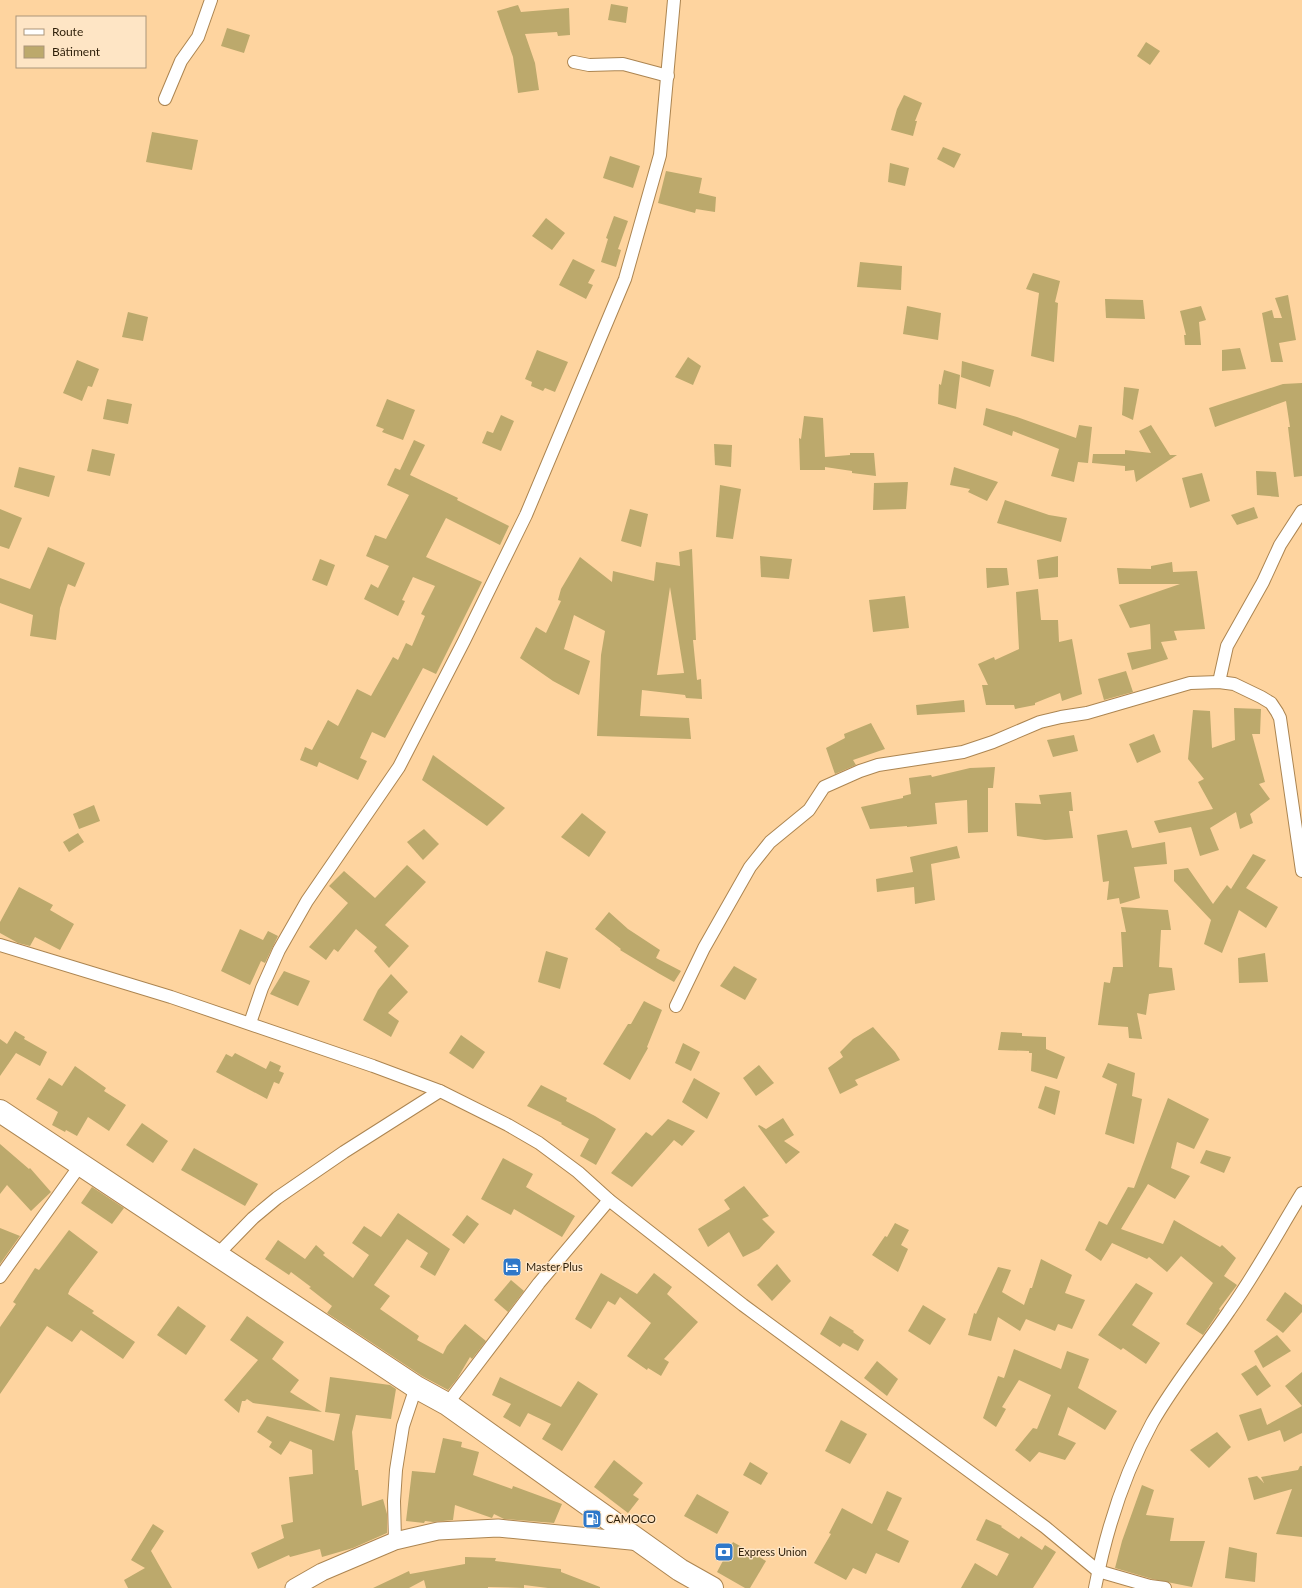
<svg xmlns="http://www.w3.org/2000/svg" width="1302" height="1588" viewBox="0 0 1302 1588" font-family="Lato,sans-serif">
<style>
.building{fill:#bca96c;fill-rule:evenodd}
.lines{fill:none;stroke-linecap:round;stroke-linejoin:round}
.street-casing{stroke:#ac8551;stroke-width:14}
.secondary-casing{stroke:#ac8551;stroke-width:19}
.highway-casing{stroke:#ac8551;stroke-width:24}
.street{stroke:#fff;stroke-width:12}
.secondary{stroke:#fff;stroke-width:17}
.highway{stroke:#fff;stroke-width:22}
.labels{text-anchor:middle;stroke-width:3;stroke-linejoin:round;paint-order:stroke}
.poi-label{font-size:11px;fill:#2e1f09;stroke:#fee5c5;text-anchor:start}
</style>
<rect width="100%" height="100%" fill="#fed49f"/>
<g class="building">
<path d="M611 4 628 7 626 23 608 20Z"/>
<path d="M518 5 521 12 569 8 570 35 558 36 557 32 525 34 535 63 539 90 518 93 513 57 497 11Z"/>
<path d="M227 28 250 35 244 53 221 46Z"/>
<path d="M1146 42 1160 51 1150 65 1137 56Z"/>
<path d="M904 95 922 103 915 121H917L913 136 891 130 897 109Z"/>
<path d="M152 132 198 140 192 170 146 162Z"/>
<path d="M943 147 961 154 954 168 937 159Z"/>
<path d="M610 156 640 166 633 188 603 178Z"/>
<path d="M890 163 909 168 905 186 888 182Z"/>
<path d="M666 171 702 178 699 193 716 197 715 212 696 209 695 213 658 203Z"/>
<path d="M614 216 628 221 618 249 621 250 616 267 601 262 608 239 606 238Z"/>
<path d="M546 218 565 233 552 250 532 236Z"/>
<path d="M573 259 595 270 588 283 593 285 586 299 559 285Z"/>
<path d="M860 262 902 266 901 290 857 287Z"/>
<path d="M1033 273 1060 281 1055 302 1058 303 1054 362 1031 356 1039 293 1026 289Z"/>
<path d="M1288 295 1296 340 1279 343 1283 362H1271L1262 313 1272 310 1274 318H1282L1275 298Z"/>
<path d="M1105 299 1143 300 1145 319 1106 318Z"/>
<path d="M907 306 941 313 938 340 903 334Z"/>
<path d="M1201 306 1206 320 1199 322 1201 345H1185L1184 335H1186L1180 311Z"/>
<path d="M128 312 148 317 143 341 122 337Z"/>
<path d="M1240 348 1246 369 1222 371V350Z"/>
<path d="M537 350 568 362 555 392 545 388 543 391 531 386 532 382 525 379Z"/>
<path d="M688 357 701 366 693 385 675 377Z"/>
<path d="M77 360 99 369 92 387 88 386 82 401 63 393Z"/>
<path d="M962 361 994 370 990 387 961 377Z"/>
<path d="M944 370 960 375 956 409 938 404 939 384 941 385Z"/>
<path d="M1302 383V476L1294 477 1288 427H1290L1286 401 1215 427 1209 408 1283 384Z"/>
<path d="M1124 387 1139 389 1133 420 1122 415Z"/>
<path d="M107 399 132 404 128 424 103 419Z"/>
<path d="M387 399 415 410 403 440 382 432 384 429 376 426Z"/>
<path d="M986 408 1017 417 1076 438 1079 425 1092 427 1088 463 1078 462 1074 482 1051 476 1059 449 1013 431 1012 436 983 425Z"/>
<path d="M501 415 514 421 501 451 482 443 487 431 493 433Z"/>
<path d="M804 416 823 418 825 457 850 455V453H874L876 476 852 473V471L825 467V470H800L799 438 801 439Z"/>
<path d="M1151 425 1170 455H1177L1136 482 1134 470 1125 471V466L1092 463 1093 454H1125V450L1151 453 1139 431Z"/>
<path d="M414 440 425 445 410 475 458 498 457 500 509 526 500 545 446 518 426 557 482 582 436 674 423 668 385 738 372 732 360 758 367 761 358 780 319 762 317 767 300 760 305 747 312 750 328 720 338 726 357 689 371 696 393 657 398 660 406 643 412 646 425 616 421 614 435 586 413 577 402 600 405 601 398 616 364 599 371 584 378 588 389 566 366 556 375 535 386 539 409 495 387 485 395 468 400 470Z"/>
<path d="M714 444 732 445 731 467 715 465Z"/>
<path d="M92 449 115 454 110 476 87 471Z"/>
<path d="M19 467 55 476 49 497 14 487Z"/>
<path d="M954 467 998 482 987 501 968 492 970 489 950 485Z"/>
<path d="M1256 471 1276 472 1279 497 1257 495Z"/>
<path d="M1202 473 1210 501 1190 508 1182 478Z"/>
<path d="M908 482 906 509 873 510 874 483Z"/>
<path d="M720 485 741 489 733 539 716 537Z"/>
<path d="M1005 500 1049 515 1067 518 1061 542 997 523Z"/>
<path d="M1254 507 1258 518 1237 525 1231 515Z"/>
<path d="M0 509 22 518 9 549 0 546Z"/>
<path d="M630 509 648 514 641 547 621 541Z"/>
<path d="M48 547 85 563 75 587 68 584 60 608 56 640 30 636 33 615 0 603V578L30 589Z"/>
<path d="M692 549 696 640H693L697 680 701 679 702 699 686 698 685 695 642 690 640 716 689 718 691 739 597 736 601 655 605 631 574 615 564 649 590 661 579 695 553 681 520 658 536 627 546 633 561 601 558 600 561 589 580 557 612 582 613 571 654 581 656 562 680 566 679 552ZM670 587 684 673 657 675Z"/>
<path d="M760 556 792 559 789 579 761 577Z"/>
<path d="M1058 556V577L1039 579 1037 560Z"/>
<path d="M320 559 335 565 327 586 312 580Z"/>
<path d="M1172 562 1173 572 1197 571 1205 629 1174 631 1177 640 1161 642 1168 659 1132 670 1127 653 1151 649 1150 624 1130 628 1119 605 1180 584H1119L1117 568 1151 569V566Z"/>
<path d="M986 568H1007L1009 585 987 588Z"/>
<path d="M1038 589 1041 620H1058L1059 642 1072 639 1082 694 1062 701 1060 693 1035 703V705L1015 709 1014 705H986L982 685H988L978 664 994 657 995 660 1019 649 1016 592Z"/>
<path d="M905 596 909 628 873 632 869 600Z"/>
<path d="M1126 671 1133 692 1104 700 1098 679Z"/>
<path d="M964 700 965 712 917 715 916 705Z"/>
<path d="M1234 708 1261 709 1260 734H1252L1265 782 1259 784 1270 799 1250 814 1253 823 1240 829 1236 812 1210 828 1219 850 1200 856 1191 827 1159 833 1154 821 1213 809 1198 782 1204 779 1188 759 1193 710 1210 711 1212 748 1235 740Z"/>
<path d="M871 723 885 749 853 760 856 765 835 774 826 748 845 738 844 734Z"/>
<path d="M1154 734 1161 752 1137 763 1129 744Z"/>
<path d="M1074 735 1078 751 1053 757 1047 740Z"/>
<path d="M433 755 505 808 487 826 422 780Z"/>
<path d="M995 767 993 788H988V832L968 833 967 800 935 803 937 824 907 827V826L870 829 861 807 903 798V796L911 794 909 778 931 775 932 777 970 768Z"/>
<path d="M1071 792 1073 811H1069L1073 838 1045 840 1017 836 1015 803 1041 804 1039 795Z"/>
<path d="M94 805 100 821 79 829 73 814Z"/>
<path d="M582 813 606 832 589 857 561 837Z"/>
<path d="M424 829 439 844 423 860 407 842Z"/>
<path d="M1127 830 1132 848 1165 842 1167 864 1134 867 1140 898 1120 904 1119 898 1107 900 1109 881 1103 882 1097 835Z"/>
<path d="M78 833 84 842 69 852 63 842Z"/>
<path d="M957 846 960 858 931 864 935 900 915 904 914 887 877 892 876 879 913 872 910 857Z"/>
<path d="M1253 854 1266 860 1246 888 1278 907 1266 928 1239 910 1222 953 1204 944 1211 920 1174 881V870L1188 868 1213 904 1227 885 1231 889Z"/>
<path d="M407 865 426 882 385 925 409 946 389 968 374 951 377 947 356 929 338 952 334 949 326 960 309 947 348 903 329 886 344 871 375 898Z"/>
<path d="M19 887 53 905 50 910 74 924 60 950 35 937 30 946 18 943 0 933V922Z"/>
<path d="M1121 907 1168 910 1171 930H1161L1159 967 1172 968 1175 990 1149 994 1146 1015 1137 1013 1142 1039 1129 1038 1128 1027 1098 1025 1104 982 1110 983 1113 967H1123L1121 932H1126Z"/>
<path d="M609 912 628 929 660 950 656 958 681 971 674 982 658 973 620 950 621 949 595 929Z"/>
<path d="M240 929 263 940 268 931 278 936 265 963 261 961 250 985 221 971Z"/>
<path d="M546 951 568 958 560 989 538 982Z"/>
<path d="M1265 953 1268 982 1239 983 1238 958Z"/>
<path d="M734 966 757 979 745 1000 720 986Z"/>
<path d="M284 971 310 981 298 1006 270 994Z"/>
<path d="M391 974 408 992 388 1013 399 1021 391 1037 363 1020 378 990Z"/>
<path d="M644 1001 662 1010 647 1047 648 1048 630 1080 603 1064 628 1024H631Z"/>
<path d="M873 1027 895 1052 900 1060 855 1080 858 1085 840 1094 828 1068 843 1057 840 1052 853 1039Z"/>
<path d="M15 1031 25 1037 24 1039 47 1052 40 1066 16 1053 0 1076V1039L7 1044Z"/>
<path d="M1001 1032 1022 1033V1036L1046 1037V1049L1065 1057 1057 1079 1031 1071 1032 1053H1029V1051L998 1050Z"/>
<path d="M461 1035 485 1052 473 1069 449 1053Z"/>
<path d="M683 1043 700 1052 691 1071 675 1063Z"/>
<path d="M235 1053 266 1069 270 1061 281 1066 279 1071 284 1073 279 1084 274 1082 267 1099 216 1072 226 1054 232 1057Z"/>
<path d="M1108 1063 1135 1073 1132 1096 1142 1099 1134 1144 1105 1134 1117 1084 1102 1077Z"/>
<path d="M759 1065 774 1083 756 1096 743 1078Z"/>
<path d="M75 1066 106 1088 104 1091 126 1105 109 1131 88 1117 77 1136 66 1130 65 1132 52 1125 58 1112 36 1099 49 1078 62 1086Z"/>
<path d="M694 1078 720 1093 707 1119 682 1102Z"/>
<path d="M541 1085 567 1098 566 1101 595 1116 616 1129 596 1165 580 1156 589 1139 561 1124 562 1123 527 1106Z"/>
<path d="M1045 1086 1060 1091 1055 1115 1038 1108Z"/>
<path d="M1168 1098 1209 1119 1194 1149 1177 1142 1171 1168 1190 1176 1175 1199 1148 1184 1121 1229 1163 1244 1174 1220 1220 1247 1222 1245 1236 1258 1224 1276 1237 1285 1219 1309 1220 1310 1203 1335 1186 1324 1213 1283 1181 1256 1167 1272 1149 1257 1147 1259 1112 1243 1101 1261 1085 1250 1099 1221 1107 1225 1128 1187 1134 1188Z"/>
<path d="M783 1118 794 1135 784 1141 800 1152 786 1164 758 1126 759 1125 766 1129Z"/>
<path d="M668 1119 695 1131 682 1146 674 1140 632 1187 611 1173 646 1132 652 1136Z"/>
<path d="M142 1123 168 1141 153 1163 126 1145Z"/>
<path d="M0 1144 29 1169 30 1168 51 1192 31 1211 7 1185 0 1194Z"/>
<path d="M194 1148 258 1184 245 1206 181 1170Z"/>
<path d="M1206 1150 1231 1157 1224 1173 1200 1163Z"/>
<path d="M503 1158 533 1174 526 1187 575 1216 562 1237 514 1209 511 1215 481 1199Z"/>
<path d="M744 1186 769 1216 762 1219 775 1232 759 1249 743 1257 729 1232 708 1247 698 1229 730 1209 724 1200Z"/>
<path d="M92 1187 124 1208 112 1224 81 1203Z"/>
<path d="M398 1213 450 1249 435 1276 420 1267 428 1253 407 1239 374 1285 390 1296 380 1309 419 1336 417 1340 443 1354 447 1346 465 1324 486 1341 472 1359 470 1357 457 1379 448 1390 422 1376 327 1313 332 1306 309 1288 311 1287 291 1272 289 1275 265 1259 278 1240 305 1259 316 1245 325 1253 323 1255 353 1278 369 1255 352 1243 364 1226 381 1237Z"/>
<path d="M467 1215 479 1224 464 1244 452 1235Z"/>
<path d="M895 1223 909 1230 901 1245 908 1249 898 1272 872 1255 885 1236 887 1237Z"/>
<path d="M0 1228 20 1236 0 1264Z"/>
<path d="M69 1230 98 1252 70 1289 68 1294 94 1311 92 1313 135 1342 123 1359 81 1330 72 1342 47 1326 0 1394V1327L16 1304 13 1302 35 1268 39 1270Z"/>
<path d="M1041 1259 1072 1275 1065 1293 1085 1300 1072 1329 1058 1324 1055 1331 1026 1319 1020 1331 998 1317 991 1341 968 1335 974 1313 976 1314 998 1267 1011 1270 1002 1292 1024 1305 1030 1288H1032Z"/>
<path d="M777 1264 791 1281 772 1301 757 1285Z"/>
<path d="M601 1273 637 1294 654 1273 672 1287 667 1294 698 1322 664 1359 669 1362 661 1376 648 1368 647 1370 627 1356 651 1323 620 1297 615 1305 608 1301 591 1329 575 1319Z"/>
<path d="M511 1280 524 1291 508 1312 494 1300Z"/>
<path d="M1136 1283 1153 1293 1132 1325 1160 1343 1146 1364 1123 1348 1121 1350 1098 1335Z"/>
<path d="M1285 1292 1302 1305V1312L1283 1333 1266 1320Z"/>
<path d="M923 1305 946 1319 930 1345 908 1331Z"/>
<path d="M178 1306 206 1326 186 1355 157 1335Z"/>
<path d="M247 1316 284 1342 272 1359 299 1380 290 1392 322 1412 253 1403 247 1399 245 1401H242L239 1413 224 1400 258 1360 230 1340Z"/>
<path d="M830 1316 854 1331 853 1332 864 1340 858 1351 843 1343 840 1347 820 1334Z"/>
<path d="M1277 1335 1291 1351 1263 1368 1254 1351Z"/>
<path d="M1014 1349 1061 1369 1067 1351 1089 1359 1078 1388 1117 1411 1105 1430 1068 1407 1058 1435 1076 1443 1065 1460 1039 1452 1030 1462 1015 1450 1033 1428 1037 1429 1051 1395 1019 1380 1002 1407 1006 1409 996 1427 983 1418 998 1376 1004 1378Z"/>
<path d="M877 1361 898 1379 887 1396 864 1378Z"/>
<path d="M1256 1365 1271 1386 1257 1396 1241 1374Z"/>
<path d="M1302 1372V1433L1284 1442 1280 1430 1248 1441 1239 1415 1261 1408 1267 1425 1302 1406 1285 1386Z"/>
<path d="M330 1377 390 1385 396 1389 391 1419 356 1415 352 1432 355 1470H358L362 1506 383 1499 387 1514V1533L353 1548 322 1557 320 1549 290 1557 289 1555 258 1569 251 1553 284 1538 281 1525 293 1522 289 1477 313 1474 312 1450 290 1441 281 1455 269 1447 272 1442 257 1432 267 1416 334 1441 340 1414 325 1412Z"/>
<path d="M500 1377 561 1407 578 1381 598 1394 562 1451 542 1439 551 1424 528 1413 520 1427 503 1417 511 1404 492 1395Z"/>
<path d="M841 1420 867 1434 850 1464 825 1451Z"/>
<path d="M1217 1432 1231 1447 1209 1468 1190 1450Z"/>
<path d="M443 1438 462 1442 461 1447 479 1452 473 1475 512 1489 513 1486 562 1504 554 1523 504 1519 494 1514 492 1518 455 1505 453 1520 433 1522 425 1521 424 1523 406 1521 412 1471 435 1473Z"/>
<path d="M614 1460 643 1483 633 1495 639 1499 628 1513 594 1487Z"/>
<path d="M750 1462 768 1473 761 1485 743 1475Z"/>
<path d="M1300 1466H1302V1537L1276 1534 1292 1489 1254 1500 1248 1478 1257 1476 1264 1483 1261 1477 1298 1470Z"/>
<path d="M1142 1485 1154 1490 1146 1515 1174 1518 1170 1541H1205L1192 1587 1152 1579 1115 1568 1122 1541Z"/>
<path d="M887 1491 902 1498 887 1530 909 1541 899 1563 876 1553 866 1574 853 1568 846 1580 814 1563 831 1534 829 1533 842 1508 872 1524Z"/>
<path d="M697 1494 729 1512 717 1534 684 1516Z"/>
<path d="M986 1519 1002 1526 1001 1527 1019 1539 1021 1536 1042 1550 1045 1545 1056 1552 1033 1588H961L975 1563 997 1576 1009 1554 976 1540Z"/>
<path d="M153 1524 164 1531 151 1551 172 1588H128L124 1580 145 1568 131 1560Z"/>
<path d="M733 1542 766 1561 750 1588H745L717 1572Z"/>
<path d="M1229 1547 1257 1553 1255 1582 1225 1578Z"/>
<path d="M465 1557 496 1558 495 1561 561 1569V1572L600 1587V1588H548L524 1585V1588L488 1587V1588H426L424 1580 409 1588H373L409 1571 410 1574 465 1564Z"/>
</g>
<g class="lines">
<defs>
<g id="street">
<path d="M574 62 589 65 623 64 668 76"/>
<path d="M165 99 181 61 198 37 211 0"/>
<path d="M1219 682 1227 646 1263 582 1280 545 1302 511"/>
<path d="M0 945 171 997 373 1066 440 1091 508 1125 539 1143 578 1172 609 1200 743 1305 1045 1527 1098 1571 1150 1586 1165 1588"/>
<path d="M676 1006 704 948 750 867 770 842 809 810 824 787 860 771 878 765 963 752 993 742 1040 722 1061 717 1087 713 1190 683 1219 682 1234 684 1261 697 1271 703 1277 712 1280 718 1302 871"/>
<path d="M250 1023 262 988 279 950 307 901 399 767 464 641 526 515 625 279 660 155 674 0"/>
<path d="M217 1255 253 1218 277 1198 344 1152 440 1091"/>
<path d="M0 1277 81 1164"/>
<path d="M447 1404 539 1283 609 1200"/>
<path d="M395 1541 394 1501 396 1470 403 1426 416 1387"/>
<path d="M1095 1588C1106 1531 1124 1474 1152 1423 1174 1384 1204 1348 1229 1311 1256 1273 1278 1232 1302 1193"/>
</g>
<path id="secondary" d="M294 1588 322 1572 395 1541 438 1531 498 1528 641 1542"/>
<path id="highway" d="M0 1111 416 1387 447 1404 680 1570 712 1588"/>
</defs>
<use href="#street" class="street-casing"/>
<use href="#secondary" class="secondary-casing"/>
<use href="#highway" class="highway-casing"/>
<use href="#street" class="street"/>
<use href="#secondary" class="secondary"/>
<use href="#highway" class="highway"/>
</g>
<defs>
<symbol id="hotel-square" viewBox="-11 -11 22 22"><rect x="-9" y="-9" width="18" height="18" rx="4" fill="#2f78c9" stroke="#fee5c5"/><path d="M-6-4.5h1.5V1H6V5H4.5V3h-9V5H-6ZM-4 0a1.8 1.8 0 1 1 3.6 0ZM.5 0V-2.5h3Q6-2.5 6 0Z" fill="#fff"/></symbol>
<symbol id="fuel-square" viewBox="-11 -11 22 22"><rect x="-9" y="-9" width="18" height="18" rx="4" fill="#2f78c9" stroke="#fee5c5"/><path d="M-5.5-6h7V0h2V4h1.3V-2.5L3-4.5l.8-.8L6-3V5H2.5V1h-1V6h-7ZM-4.2-4.7v3.2H.2V-4.7Z" fill="#fff"/></symbol>
<symbol id="bank-square" viewBox="-11 -11 22 22"><rect x="-9" y="-9" width="18" height="18" rx="4" fill="#2f78c9" stroke="#fee5c5"/><path d="M-6-4H6V4H-6ZM0-2.3a2.3 2.3 0 1 0 0 4.6a2.3 2.3 0 1 0 0-4.6Z" fill="#fff"/></symbol>
</defs>
<g fill-rule="evenodd">
<use href="#hotel-square" x="501" y="1256" width="22" height="22"/>
<use href="#fuel-square" x="581" y="1508" width="22" height="22"/>
<use href="#bank-square" x="713" y="1541" width="22" height="22"/>
</g>
<g class="labels">
<g class="poi-label">
<text x="526" y="1271">Master Plus</text>
<text x="606" y="1523">CAMOCO</text>
<text x="738" y="1556">Express Union</text>
</g>
</g>
<rect x="16" y="16" width="130" height="52" fill="#fee5c5" stroke="#ab967a"/>
<rect x="24" y="29" width="20" height="6" fill="#ffffff" stroke="#ab967a"/>
<text x="52" y="36" font-size="12" fill="#2e1f09">Route</text>
<rect x="24" y="46" width="20" height="12" fill="#bca96c" stroke="#ab967a"/>
<text x="52" y="56" font-size="12" fill="#2e1f09">Bâtiment</text>
</svg>
